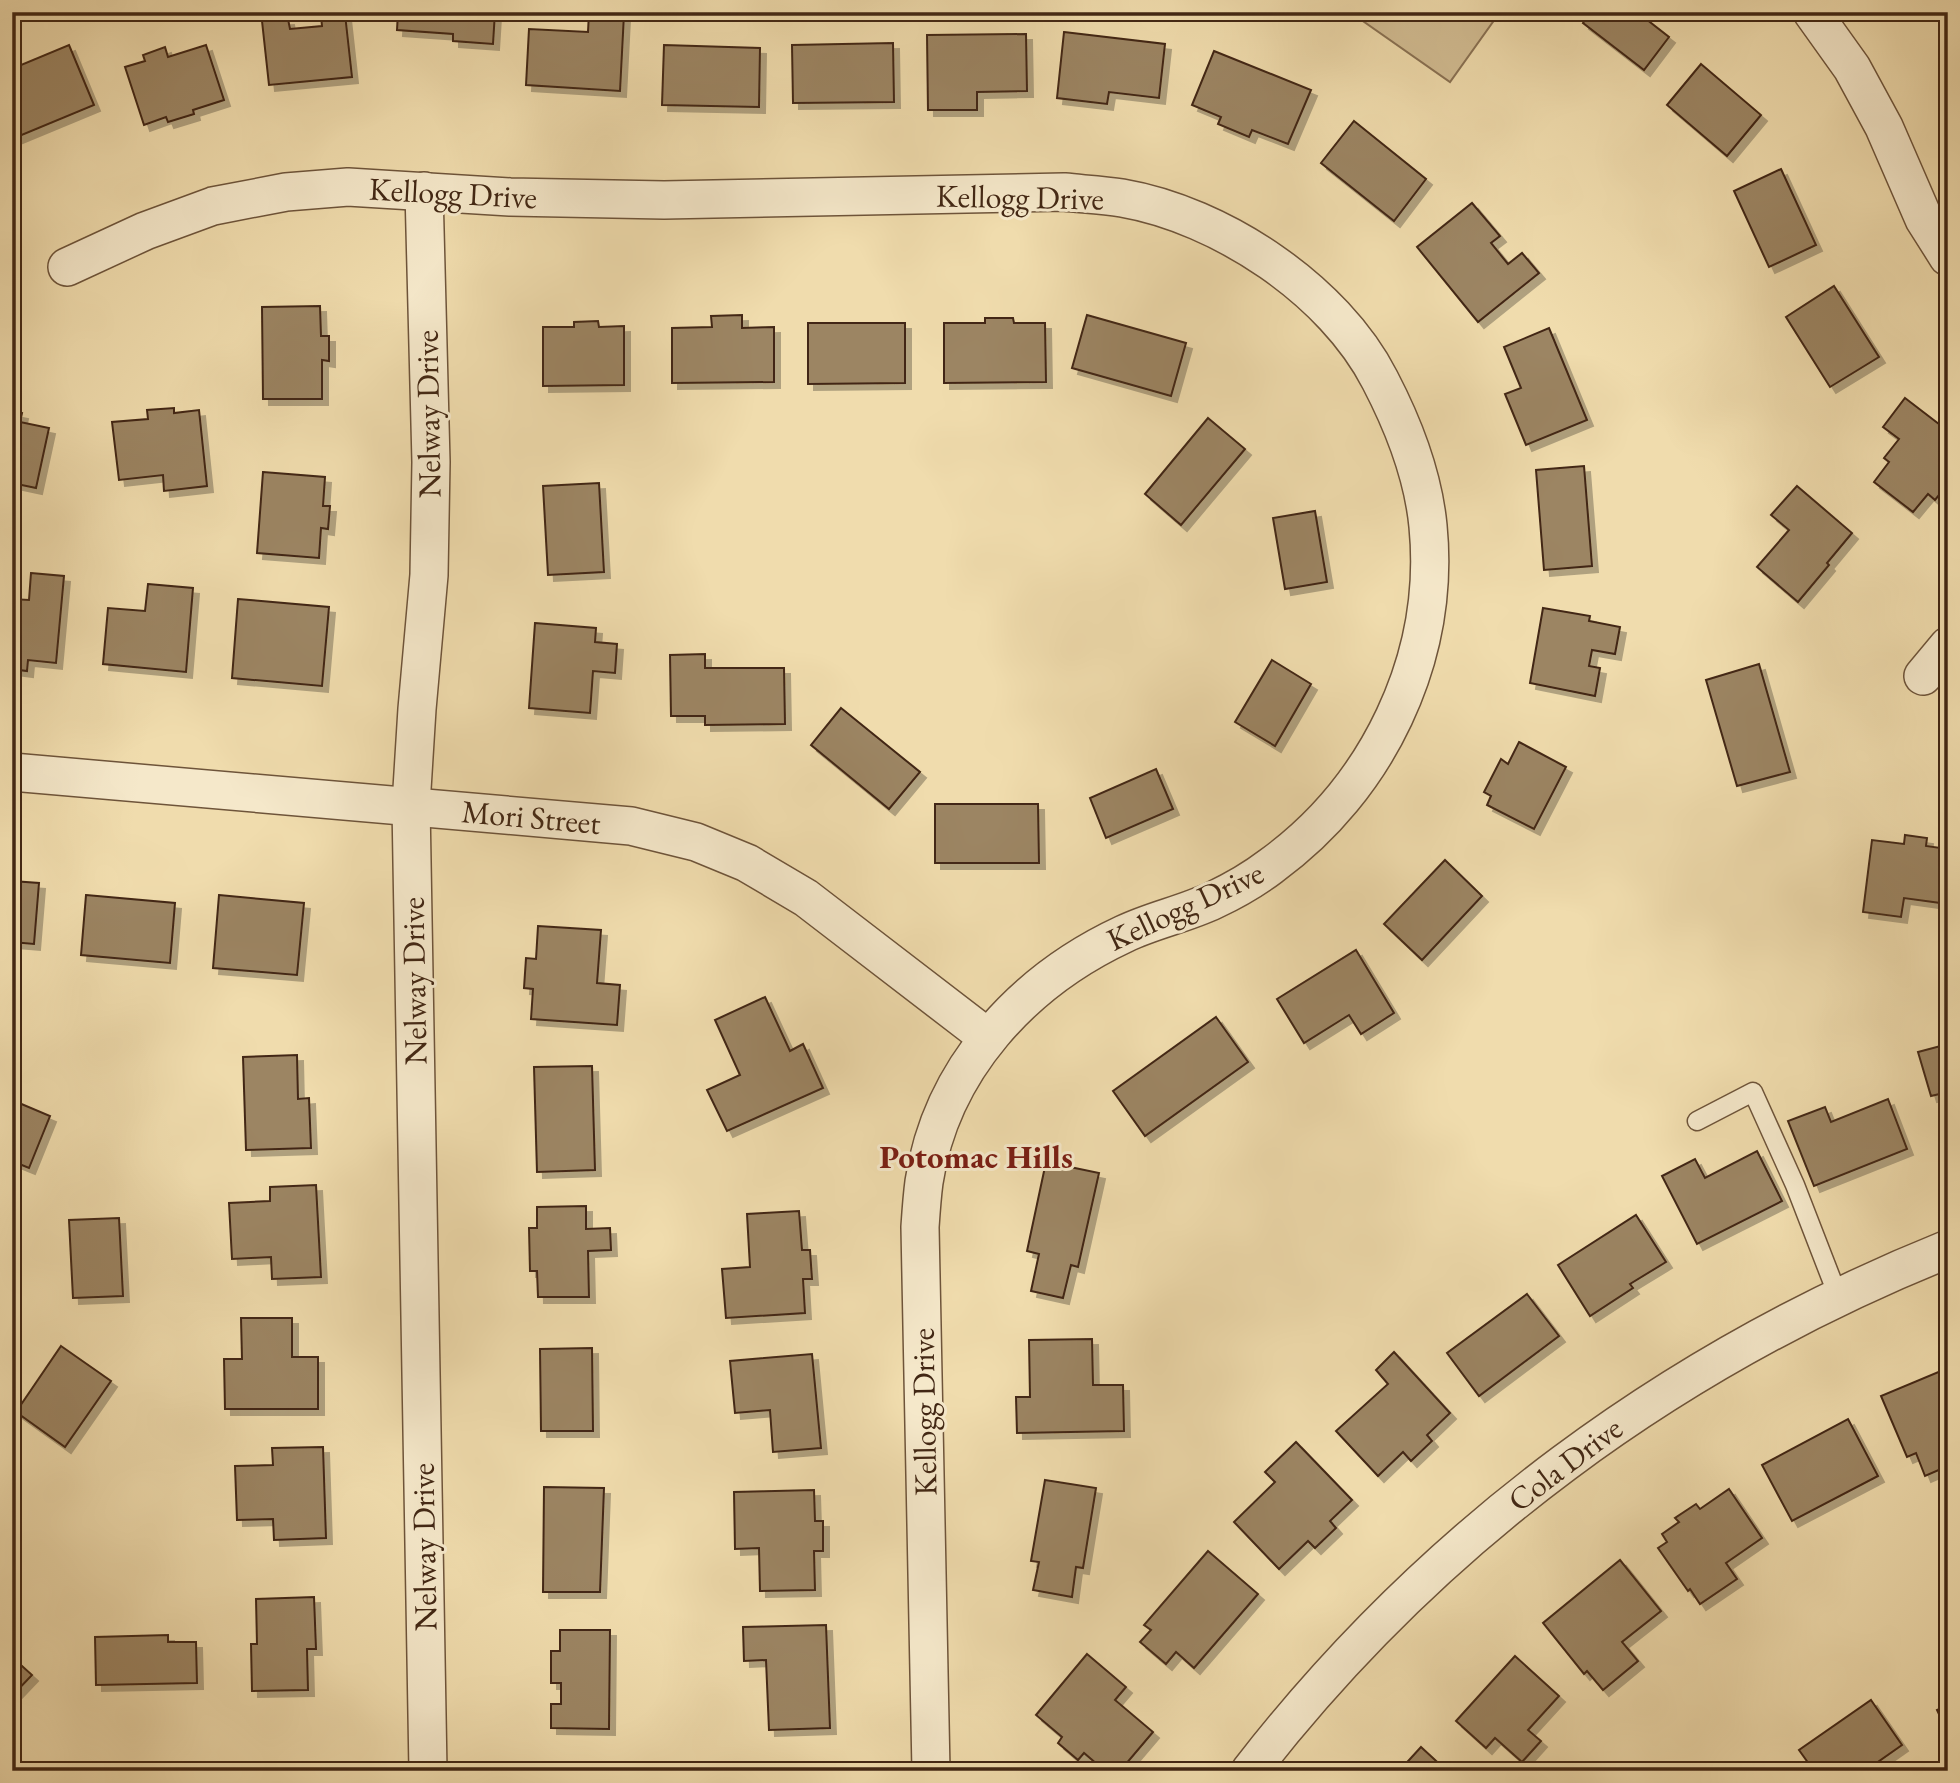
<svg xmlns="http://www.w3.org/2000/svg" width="1960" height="1783" viewBox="0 0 1960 1783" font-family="'EB Garamond',serif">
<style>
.green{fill:#d2bd93;stroke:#8a7254;stroke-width:2}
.building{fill:#9c8564;stroke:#422714;stroke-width:2;filter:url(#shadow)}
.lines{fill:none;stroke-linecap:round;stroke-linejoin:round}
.service-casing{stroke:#6e543a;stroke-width:21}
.minor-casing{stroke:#6e543a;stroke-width:40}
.service{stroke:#f5e8ca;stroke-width:18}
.minor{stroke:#f5e8ca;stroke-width:37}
.labels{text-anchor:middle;stroke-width:6;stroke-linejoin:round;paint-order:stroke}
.street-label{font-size:32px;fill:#422714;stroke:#f5e8ca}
.neighbourhood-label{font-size:33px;font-weight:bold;fill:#7a1f14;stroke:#f5e8ca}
</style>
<defs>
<filter id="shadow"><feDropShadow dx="6" dy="6" stdDeviation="0" flood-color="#0004"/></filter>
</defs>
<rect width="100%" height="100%" fill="#f0dcad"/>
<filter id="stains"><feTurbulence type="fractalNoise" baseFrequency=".00286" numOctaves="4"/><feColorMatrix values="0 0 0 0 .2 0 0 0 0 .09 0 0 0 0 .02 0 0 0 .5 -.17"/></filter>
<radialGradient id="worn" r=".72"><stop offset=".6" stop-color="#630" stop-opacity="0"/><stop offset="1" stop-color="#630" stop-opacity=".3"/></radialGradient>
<path class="green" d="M1350 12H1500L1450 82Z"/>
<g class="building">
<path d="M398 12H495L493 44 453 41V34L397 30Z"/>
<path d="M589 12 624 14 620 91 526 85 529 29 588 32Z"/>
<path d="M1591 12H1637L1669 37 1644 70 1583 23Z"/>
<path d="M345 14 352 77 269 85 262 21 288 19 290 29 322 26 321 16Z"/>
<path d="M1064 32 1165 44 1159 98 1109 92 1107 104 1057 98Z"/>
<path d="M1026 34 1027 91 977 92V110H928L927 35Z"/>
<path d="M893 43 894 102 793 103 792 45Z"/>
<path d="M69 45 94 105 12 139V64L14 68Z"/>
<path d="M206 45 224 100 193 110 194 114 168 122 166 117 144 125 125 67 145 61 143 55 165 47 168 57Z"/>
<path d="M664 45 760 48 759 107 662 105Z"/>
<path d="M1214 51 1311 90 1288 144 1252 130 1249 137 1218 124 1221 117 1192 105Z"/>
<path d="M1701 64 1761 115 1727 156 1667 105Z"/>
<path d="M1354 121 1426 179 1394 221 1321 163Z"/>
<path d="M1781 169 1816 245 1769 267 1734 191Z"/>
<path d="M1472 203 1500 236 1491 243 1508 264 1522 253 1539 273 1478 322 1417 247Z"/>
<path d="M1834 286 1879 357 1830 387 1786 317Z"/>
<path d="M320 306 321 336H329V361L322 360V399H263L262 307Z"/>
<path d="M742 315V328L774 327V382L672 383V328L712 327 711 316Z"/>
<path d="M1087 315 1186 343 1171 396 1072 368Z"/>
<path d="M985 318H1013L1014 323H1045L1046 382 944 383V323H985Z"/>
<path d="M598 321 599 327 624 326V385L543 386V327H574V322Z"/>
<path d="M808 323H905V383L808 384Z"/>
<path d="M1549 328 1587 420 1526 445 1505 394 1521 388 1504 347Z"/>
<path d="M1905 398 1948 431V484L1935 500 1928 494 1913 512 1874 482 1889 462 1884 458 1899 439 1883 427Z"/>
<path d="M174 408V413L199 410 207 486 164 491 163 475 119 480 112 422 148 419 147 410Z"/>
<path d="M12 411 22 413 20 422 49 428 36 488 12 483Z"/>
<path d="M1208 418 1245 449 1181 525 1145 494Z"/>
<path d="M1584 466 1592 566 1544 570 1536 470Z"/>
<path d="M263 472 325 477 323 506H330L328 529 321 528 319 558 257 553Z"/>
<path d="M599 483 604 572 548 575 543 486Z"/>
<path d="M1797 486 1852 533 1827 563 1829 565 1798 602 1757 567 1789 530 1771 515Z"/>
<path d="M1315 511 1327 582 1285 589 1273 518Z"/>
<path d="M31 573 64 576 56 663 28 660 27 671 12 669V599L29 600Z"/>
<path d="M148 584 193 588 186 672 103 664 108 608 145 611Z"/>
<path d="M238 599 329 607 322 686 232 678Z"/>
<path d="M1543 608 1590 616 1589 621 1620 627 1615 654 1592 650 1589 666 1600 668 1595 696 1530 683Z"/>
<path d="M535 623 596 628 595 642 617 644 615 673 593 671 590 713 529 708Z"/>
<path d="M705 654V668H784L785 724 705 725V716H671L670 655Z"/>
<path d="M1272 660 1311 684 1275 746 1235 722Z"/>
<path d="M1759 664 1790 772 1737 786 1706 680Z"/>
<path d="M841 708 920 772 889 809 811 745Z"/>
<path d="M1519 742 1566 767 1534 829 1487 805 1491 796 1484 792 1501 759 1508 764Z"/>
<path d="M1156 769 1173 809 1106 838 1090 798Z"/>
<path d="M935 804H1038L1039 863H935Z"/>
<path d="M1905 835 1927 838 1926 846 1948 849V904L1904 898 1901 917 1863 912 1872 840 1904 844Z"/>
<path d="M1445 860 1482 896 1422 960 1384 924Z"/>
<path d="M12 881 39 883 34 944 12 942Z"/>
<path d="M86 895 175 903 170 963 81 955Z"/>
<path d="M219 895 304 903 297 975 213 968Z"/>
<path d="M538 926 601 930 597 983 620 985 617 1025 531 1019 533 989 524 988 526 958 536 959Z"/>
<path d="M1356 950 1394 1013 1361 1034 1349 1015 1304 1043 1277 999Z"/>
<path d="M765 997 790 1051 803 1044 823 1088 727 1131 707 1090 740 1075 715 1020Z"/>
<path d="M1216 1017 1248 1062 1145 1136 1113 1091Z"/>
<path d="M1948 1044V1092L1931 1096 1918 1052Z"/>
<path d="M297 1055 298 1099 309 1098 311 1148 246 1150 243 1057Z"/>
<path d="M592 1066 595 1170 537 1172 534 1067Z"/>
<path d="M1888 1099 1907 1149 1814 1186 1788 1121 1825 1107 1831 1122Z"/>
<path d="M12 1100 50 1116 29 1168 12 1161Z"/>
<path d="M1757 1151 1782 1201 1697 1244 1662 1176 1695 1159 1705 1178Z"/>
<path d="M1046 1162 1099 1173 1078 1267 1071 1265 1063 1298 1031 1291 1039 1254 1027 1251Z"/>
<path d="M316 1185 321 1277 272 1279 271 1257 232 1259 229 1203 270 1201V1187Z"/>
<path d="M586 1206V1229L610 1228 611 1250 588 1251 589 1297H538L537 1271H530L529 1228H537V1207Z"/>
<path d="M799 1211 802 1250H810L812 1279H803L805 1313 726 1318 722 1269 750 1267 747 1214Z"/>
<path d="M1636 1215 1666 1262 1630 1284 1633 1288 1590 1316 1558 1265Z"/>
<path d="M119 1218 123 1296 73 1298 69 1220Z"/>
<path d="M1527 1294 1559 1336 1479 1396 1447 1353Z"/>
<path d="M241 1318H292V1357H318V1409H225L224 1359H242Z"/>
<path d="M1092 1339 1093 1385H1123L1124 1431 1017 1433 1016 1397H1030L1029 1340Z"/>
<path d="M61 1346 111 1381 65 1447 16 1412Z"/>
<path d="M592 1348 593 1431H541L540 1349Z"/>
<path d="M1394 1352 1450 1413 1427 1435 1432 1441 1411 1461 1403 1452 1378 1476 1336 1431 1388 1384 1376 1370Z"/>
<path d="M812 1354 821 1448 773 1452 770 1410 735 1413 730 1361Z"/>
<path d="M1948 1368V1466L1925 1476 1916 1453 1907 1457 1881 1396Z"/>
<path d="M1848 1419 1878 1476 1792 1521 1762 1465Z"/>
<path d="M1296 1442 1352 1500 1330 1521 1336 1528 1315 1548 1308 1541 1279 1569 1234 1522 1275 1482 1265 1472Z"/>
<path d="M323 1447 326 1538 274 1540 273 1519 237 1520 235 1466 273 1465 272 1448Z"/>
<path d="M1045 1480 1096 1488 1083 1568 1076 1567 1072 1597 1033 1590 1039 1562 1031 1561Z"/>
<path d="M544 1487 604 1488 600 1592H543Z"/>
<path d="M1729 1489 1762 1538 1726 1563 1737 1579 1700 1604 1690 1589 1688 1591 1658 1548 1667 1542 1662 1534 1679 1522 1675 1518 1696 1504 1700 1509Z"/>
<path d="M814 1490 815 1521H823V1551H814L815 1590 760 1591 759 1548 735 1549 734 1492Z"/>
<path d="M1208 1551 1258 1594 1194 1668 1176 1652 1166 1664 1140 1642 1151 1630 1144 1625Z"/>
<path d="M1620 1560 1661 1611 1622 1642 1638 1661 1603 1690 1587 1671 1584 1674 1543 1623Z"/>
<path d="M314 1597 316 1649H307L308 1690 252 1691 251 1644H257L256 1599Z"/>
<path d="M826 1625 830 1728 769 1730 766 1660 744 1661 743 1627Z"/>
<path d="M560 1630H610L609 1729 551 1728V1704H561V1683H551V1651H560Z"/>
<path d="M168 1635V1642H196L197 1683 96 1685 95 1637Z"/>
<path d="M1087 1654 1126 1687 1115 1700 1153 1732 1120 1771H1105L1084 1753 1078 1760 1058 1743 1062 1737 1036 1715Z"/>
<path d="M1515 1656 1559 1696 1528 1730 1541 1741 1522 1762 1495 1738 1486 1748 1456 1721Z"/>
<path d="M12 1657 32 1675 12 1696Z"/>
<path d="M1871 1700 1902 1745 1868 1769 1870 1771H1814L1799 1750Z"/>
<path d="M1948 1705V1733L1937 1710Z"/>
<path d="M1421 1747 1447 1771H1399Z"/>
<rect x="537" y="1766" width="97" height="5"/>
<path d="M820 1767V1771H739V1768Z"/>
</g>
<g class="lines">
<defs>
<path id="service" d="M1697 1121 1753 1092 1795 1185 1838 1296"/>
<g id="minor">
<path d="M1812 12 1852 68 1884 127 1924 219 1948 257"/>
<path d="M424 191 431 462 429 575 417 709 411 805 428 1771"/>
<path d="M67 267 145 231 213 206 286 192 348 187 510 197 664 200 1064 192C1083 194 1103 195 1122 198 1221 215 1334 290 1380 380 1404 426 1423 474 1428 526 1441 659 1377 789 1271 866 1254 879 1233 891 1214 900 1185 914 1153 920 1124 934 1023 981 941 1069 924 1182 922 1197 921 1212 920 1227L931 1771"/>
<path d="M1923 676 1948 646"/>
<path d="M12 772 631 826 696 842 747 863 806 898 987 1037"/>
<path d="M1250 1771C1433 1535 1672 1360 1948 1249"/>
</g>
</defs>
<use href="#service" class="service-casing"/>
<use href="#minor" class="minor-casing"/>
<use href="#service" class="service"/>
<use href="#minor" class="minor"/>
</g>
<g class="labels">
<g class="street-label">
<text transform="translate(453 193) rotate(3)" y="11">Kellogg Drive</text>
<text transform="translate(1020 197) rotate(1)" y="11">Kellogg Drive</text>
<text transform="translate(428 414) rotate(-91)" y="11">Nelway Drive</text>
<text transform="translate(531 817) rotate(5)" y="11">Mori Street</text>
<text transform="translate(1185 906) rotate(-25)" y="11">Kellogg Drive</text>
<text transform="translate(414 981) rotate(-91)" y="11">Nelway Drive</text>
<text transform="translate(924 1412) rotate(-91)" y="11">Kellogg Drive</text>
<text transform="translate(1565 1464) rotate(-37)" y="11">Cola Drive</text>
<text transform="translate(424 1547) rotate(-91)" y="11">Nelway Drive</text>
</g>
<g class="neighbourhood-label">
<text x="976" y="1168">Potomac Hills</text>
</g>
</g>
<rect width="1960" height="1783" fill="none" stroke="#f0dcad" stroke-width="42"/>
<rect x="14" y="14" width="1932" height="1755" fill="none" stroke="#422714" stroke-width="3.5"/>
<rect x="21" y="21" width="1918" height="1741" fill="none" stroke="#422714" stroke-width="2"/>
<rect width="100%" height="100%" filter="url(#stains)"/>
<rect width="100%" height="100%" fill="url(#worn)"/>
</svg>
